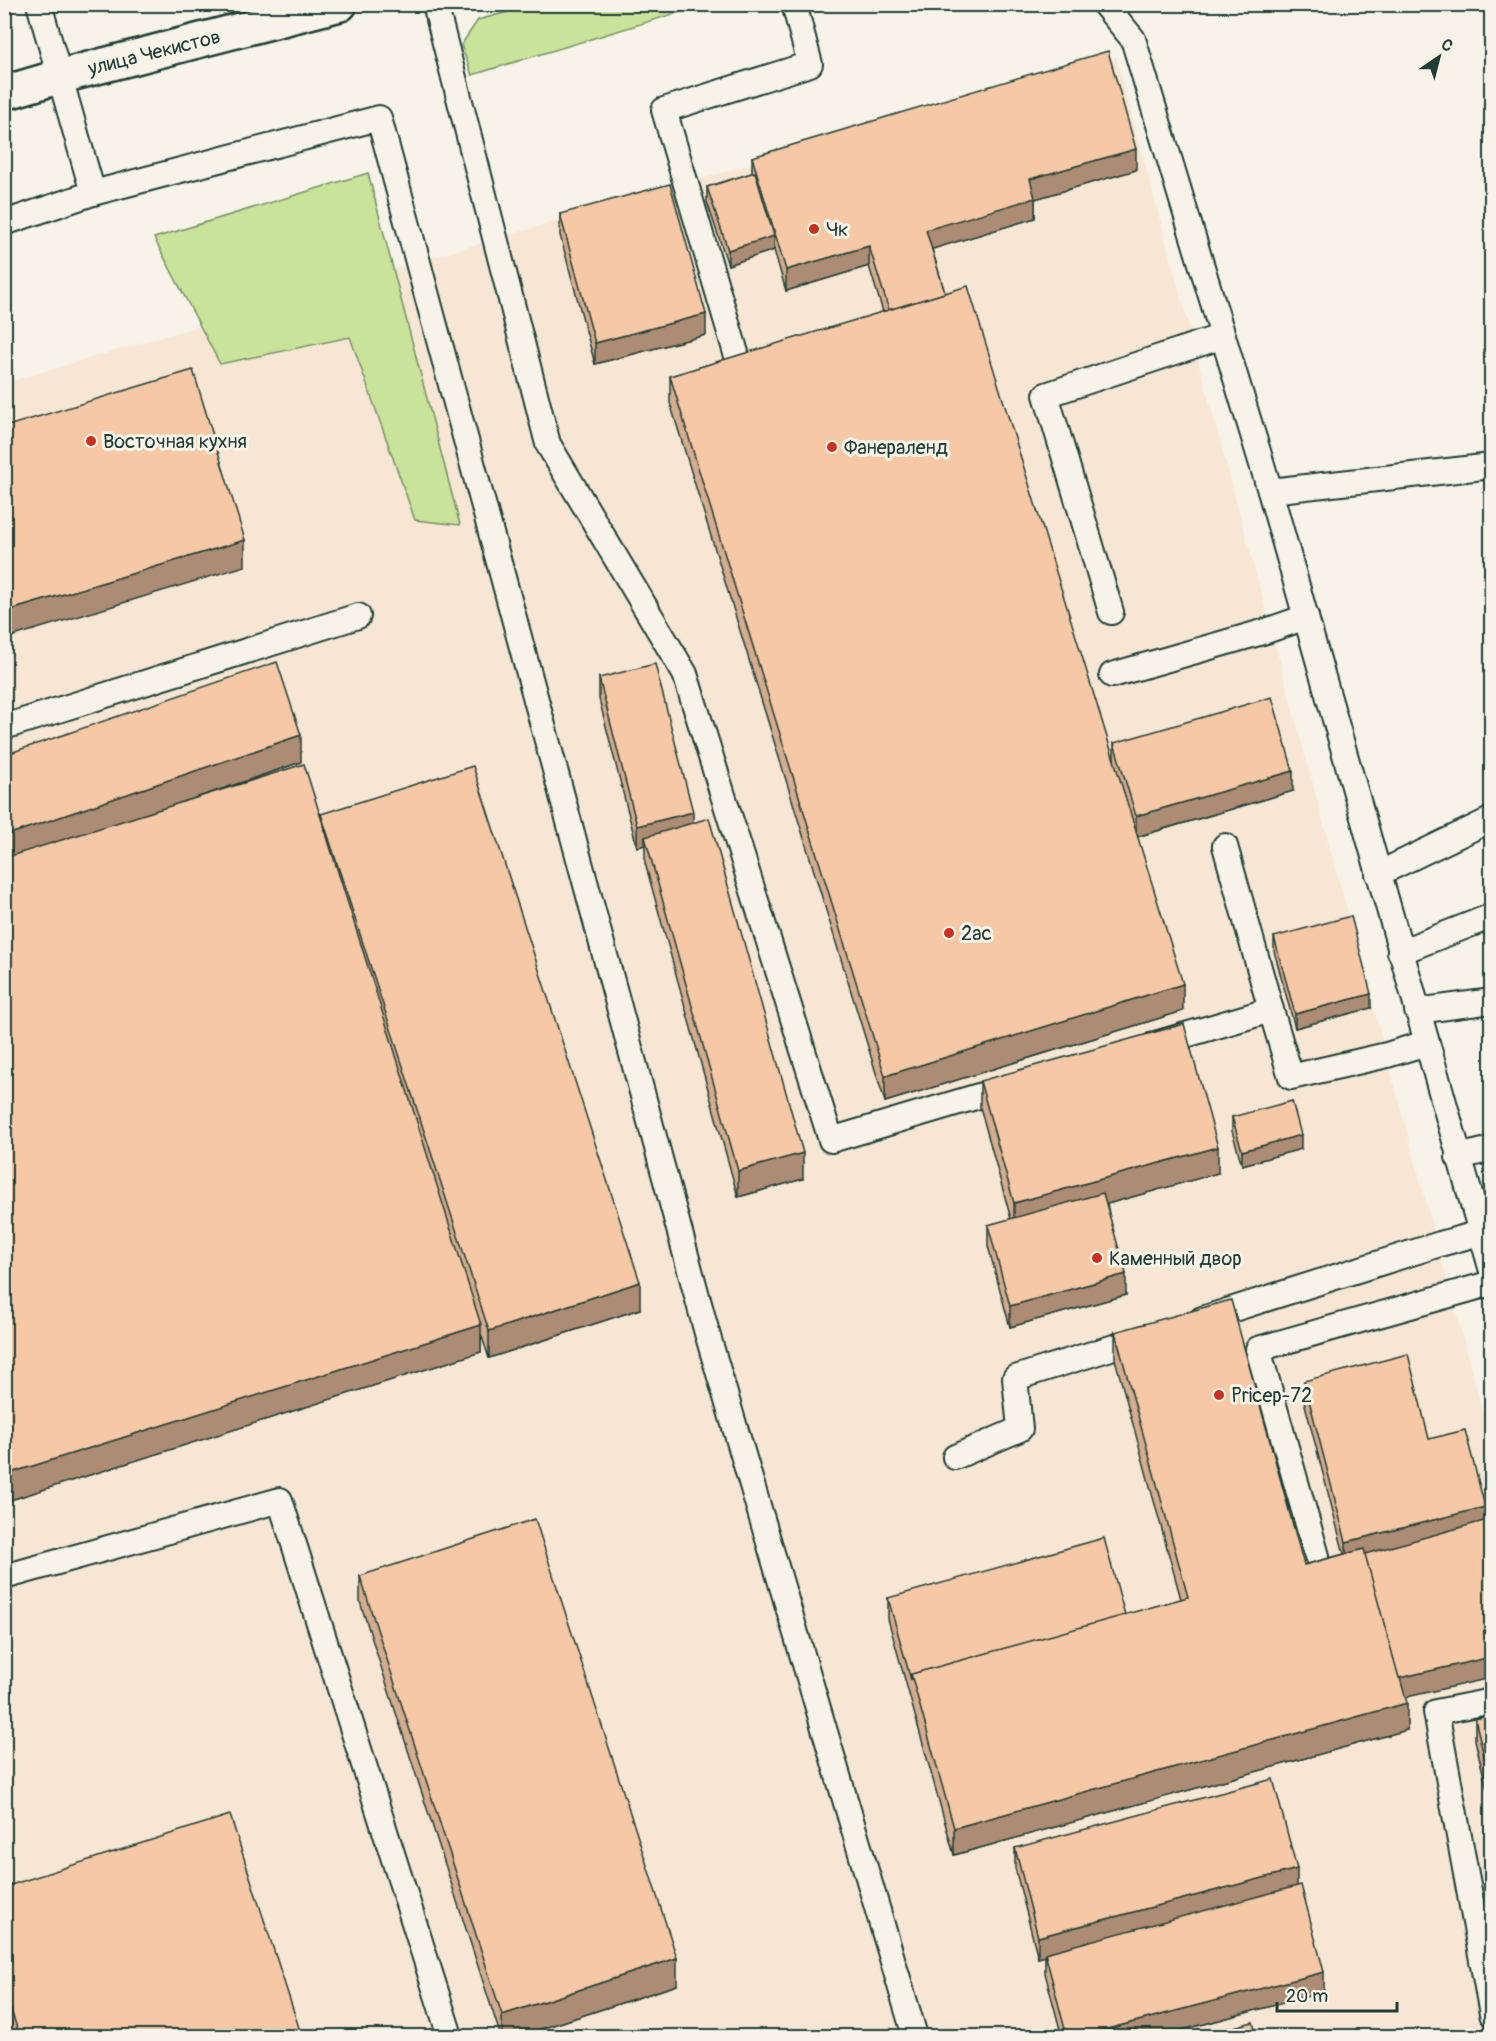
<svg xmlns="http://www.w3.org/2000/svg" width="1496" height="2041" viewBox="0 0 1496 2041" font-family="Pangolin,sans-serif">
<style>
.built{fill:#f7e6d4}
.green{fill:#c9e39a;stroke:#749067;stroke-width:1.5}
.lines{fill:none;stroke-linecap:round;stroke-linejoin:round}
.service-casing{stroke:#1f3d34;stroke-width:28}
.secondary-casing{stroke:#1f3d34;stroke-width:38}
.service{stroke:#f7f3e8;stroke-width:24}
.secondary{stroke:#f7f3e8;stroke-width:33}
.wall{fill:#d4ac8f;stroke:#1f3d34;stroke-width:1.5}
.shaded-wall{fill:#ad8c74;stroke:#1f3d34;stroke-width:1.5}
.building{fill:#f7c8a6;stroke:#1f3d34;stroke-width:1.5}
.poi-dot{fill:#c8321e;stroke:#f7f3e8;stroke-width:2}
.labels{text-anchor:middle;stroke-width:6;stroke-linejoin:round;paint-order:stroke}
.street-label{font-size:20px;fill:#1f3d34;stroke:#f7f3e8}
.poi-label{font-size:20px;fill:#1f3d34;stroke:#f7f3e8;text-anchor:start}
</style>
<rect width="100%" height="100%" fill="#f7f3e8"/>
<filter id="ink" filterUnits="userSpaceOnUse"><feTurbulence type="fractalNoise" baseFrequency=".0167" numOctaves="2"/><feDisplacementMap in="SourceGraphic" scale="12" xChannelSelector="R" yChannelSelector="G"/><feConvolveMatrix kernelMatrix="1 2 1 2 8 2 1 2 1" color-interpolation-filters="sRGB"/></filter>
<g filter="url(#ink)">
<path class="built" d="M1116 57 1491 1442V2036H5V383Z"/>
<g class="green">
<path d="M533 5V4L703 5 472 75 461 45 478 20Z"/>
<path d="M368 173 460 525 415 520 350 337 220 364 154 238Z"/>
</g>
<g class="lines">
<defs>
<g id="service">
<path d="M39 4 93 193 379 118 707 1333 915 2036"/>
<path d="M435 4 548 444 685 674 831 1140 1009 1087"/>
<path d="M1104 4 1133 39 1270 491 1492 1271"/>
<path d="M4 223 93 193"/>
<path d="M736 353 664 110 810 64 794 4"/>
<path d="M1270 491 1492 466"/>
<path d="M1111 612 1046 395 1223 336"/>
<path d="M1112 675 1266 631 1306 617"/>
<path d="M4 727 358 616"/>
<path d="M1378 874 1492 819"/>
<path d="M1400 952 1492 916"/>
<path d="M1271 1010 1291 1077 1387 1055 1426 1043"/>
<path d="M1417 1011 1492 1001"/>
<path d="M1155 1044 1271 1010 1225 846"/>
<path d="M1458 1157 1492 1149"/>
<path d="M1202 1319 1440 1244 1480 1233"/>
<path d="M955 1457 1020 1429 1015 1378 1146 1337"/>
<path d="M1317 1556 1258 1349 1492 1283"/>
<path d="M4 1577 280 1500 450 2036"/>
<path d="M1492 1701 1436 1712 1492 2014"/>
</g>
<path id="secondary" d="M4 93 58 77 340 4"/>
</defs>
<use href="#service" class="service-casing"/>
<use href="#secondary" class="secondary-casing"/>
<use href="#service" class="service"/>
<use href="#secondary" class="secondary"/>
</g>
<g class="wall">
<path d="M752 157 1136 170 1035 199V218L932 249 945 293 1114 762V743L1293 791 1137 837 1183 1011 885 1102 670 403V376L883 312 869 266 786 291 774 250 728 265 707 202V187L752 173Z"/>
<path d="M560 214 706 335 595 364 560 235Z"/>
<path d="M599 678 693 823 803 1179 738 1197 645 863V845L637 847 599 699Z"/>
<path d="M4 755 301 762 190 800 321 819V814L640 1309 489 1358 481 1334V1352L4 1502Z"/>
<path d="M1274 937 1371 1008 1295 1028 1274 951Z"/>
<path d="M980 1081 1218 1173 1107 1204 1126 1295 1010 1327 988 1246V1225L1011 1219 980 1107Z"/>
<path d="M1232 1117 1301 1149 1242 1165 1232 1131Z"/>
<path d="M1115 1332 1304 1565 1344 1554 1304 1401V1381L1405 1697 1407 1730 954 1855 888 1619V1598L1125 1615 1181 1599 1115 1359Z"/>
<path d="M360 1576 677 1985 516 2037H501L360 1602Z"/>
<path d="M1491 1715V1806L1475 1740V1719Z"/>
<path d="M1015 1848 1297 1886 1324 1992 1156 2037H1062L1045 1973V1956L1038 1958 1015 1868Z"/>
<path d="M4 1887 302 2037H11L4 2016Z"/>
</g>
<g class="shaded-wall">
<path d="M1136 149V170L1035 199V218L926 251V230L1030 179Z"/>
<path d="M774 236V250L728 265V250Z"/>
<path d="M869 246V266L786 291V270Z"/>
<path d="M706 314V335L595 364V343Z"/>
<path d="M245 540V566L4 639V612Z"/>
<path d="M301 735V762L4 863V836Z"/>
<path d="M1293 771V791L1136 837V816Z"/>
<path d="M693 812V833L645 837V845L637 847V826Z"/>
<path d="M1183 984V1011L885 1102V1076Z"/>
<path d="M1371 994V1008L1295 1028V1014Z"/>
<path d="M1301 1135V1149L1242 1165V1151Z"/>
<path d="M1218 1147V1173L1014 1230V1203Z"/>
<path d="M803 1153V1179L738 1197V1171Z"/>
<path d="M1126 1274V1295L1010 1327V1306Z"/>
<path d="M640 1282V1309L489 1358V1331Z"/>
<path d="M481 1325V1352L4 1502V1475Z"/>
<path d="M1485 1507V1528L1346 1563V1542Z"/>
<path d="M1491 1657V1678L1398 1699V1678Z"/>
<path d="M1407 1703V1730L954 1855V1828Z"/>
<path d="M1297 1869V1890L1045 1953V1956L1038 1958V1937Z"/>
<path d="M677 1958V1985L516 2037H502V2015Z"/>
<path d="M1324 1972V1992L1156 2037H1077Z"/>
</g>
<g class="building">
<path d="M1108 51 1136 149 1030 179 1035 198 926 230 945 293 889 310 869 246 786 270 752 157Z"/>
<path d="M755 172 774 236 728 250 707 187Z"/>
<path d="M670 184 706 314 595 343 560 214Z"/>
<path d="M968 286 1183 984 885 1076 670 376Z"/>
<path d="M193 370 245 540 4 612V427Z"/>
<path d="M277 662 301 735 4 836V755Z"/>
<path d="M655 664 693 812 637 826 599 678Z"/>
<path d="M1272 697 1293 771 1136 816 1114 743Z"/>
<path d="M304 764 481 1325 4 1475V858Z"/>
<path d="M473 766 640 1282 489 1331 321 814Z"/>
<path d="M709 818 803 1153 738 1171 645 837Z"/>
<path d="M1351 916 1371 994 1295 1014 1274 937Z"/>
<path d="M1184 1024 1218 1147 1014 1203 980 1081Z"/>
<path d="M1292 1101 1301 1135 1242 1151 1232 1117Z"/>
<path d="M1103 1193 1126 1274 1010 1306 988 1225Z"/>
<path d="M1231 1300 1304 1565 1364 1549 1407 1703 954 1828 911 1674 1188 1597 1115 1332Z"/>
<path d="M1408 1354 1429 1439 1465 1430 1485 1507 1346 1542 1304 1381Z"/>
<path d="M535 1519 677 1958 502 2015 360 1576Z"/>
<path d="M1491 1519V1657L1399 1678 1365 1554Z"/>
<path d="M1104 1538 1125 1615 911 1674V1680L888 1598Z"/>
<path d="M1491 1715V1785L1475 1719Z"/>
<path d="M1273 1779 1297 1869 1038 1937 1015 1848Z"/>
<path d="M230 1815 302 2037H20L4 1989V1887Z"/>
<path d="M1301 1885 1324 1972 1077 2037H1067L1045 1953Z"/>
<path d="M1253 2022 1257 2037H1195Z"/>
</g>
</g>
<g class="poi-dot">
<circle cx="814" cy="229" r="6"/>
<circle cx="91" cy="441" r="6"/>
<circle cx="832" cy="447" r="6"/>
<circle cx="949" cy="933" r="6"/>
<circle cx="1097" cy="1258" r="6"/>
<circle cx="1219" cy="1395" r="6"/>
</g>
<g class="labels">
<g class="street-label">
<text transform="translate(154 52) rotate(-14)" y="7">улица Чекистов</text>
</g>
<g class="poi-label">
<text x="826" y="236">Чк</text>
<text x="103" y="448">Восточная кухня</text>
<text x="844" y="454">Фанераленд</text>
<text x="961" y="940">2ас</text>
<text x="1109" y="1265">Каменный двор</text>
<text x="1231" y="1402">Pricep-72</text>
</g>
</g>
<rect width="1496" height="2041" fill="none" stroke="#f7f3e8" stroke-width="24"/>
<rect x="12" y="12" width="1472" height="2017" fill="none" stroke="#1f3d34" stroke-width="2" filter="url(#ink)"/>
<g transform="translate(1439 57) rotate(35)" stroke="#f7f3e8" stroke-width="4.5" paint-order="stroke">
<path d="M0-4.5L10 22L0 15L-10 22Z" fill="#1f3d34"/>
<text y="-9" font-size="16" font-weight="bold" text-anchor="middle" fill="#1f3d34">С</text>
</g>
<path d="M1277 2002v9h120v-9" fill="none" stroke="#1f3d34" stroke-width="3"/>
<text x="1286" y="2002" font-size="18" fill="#1f3d34" stroke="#f7f3e8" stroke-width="4.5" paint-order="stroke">20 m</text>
</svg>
